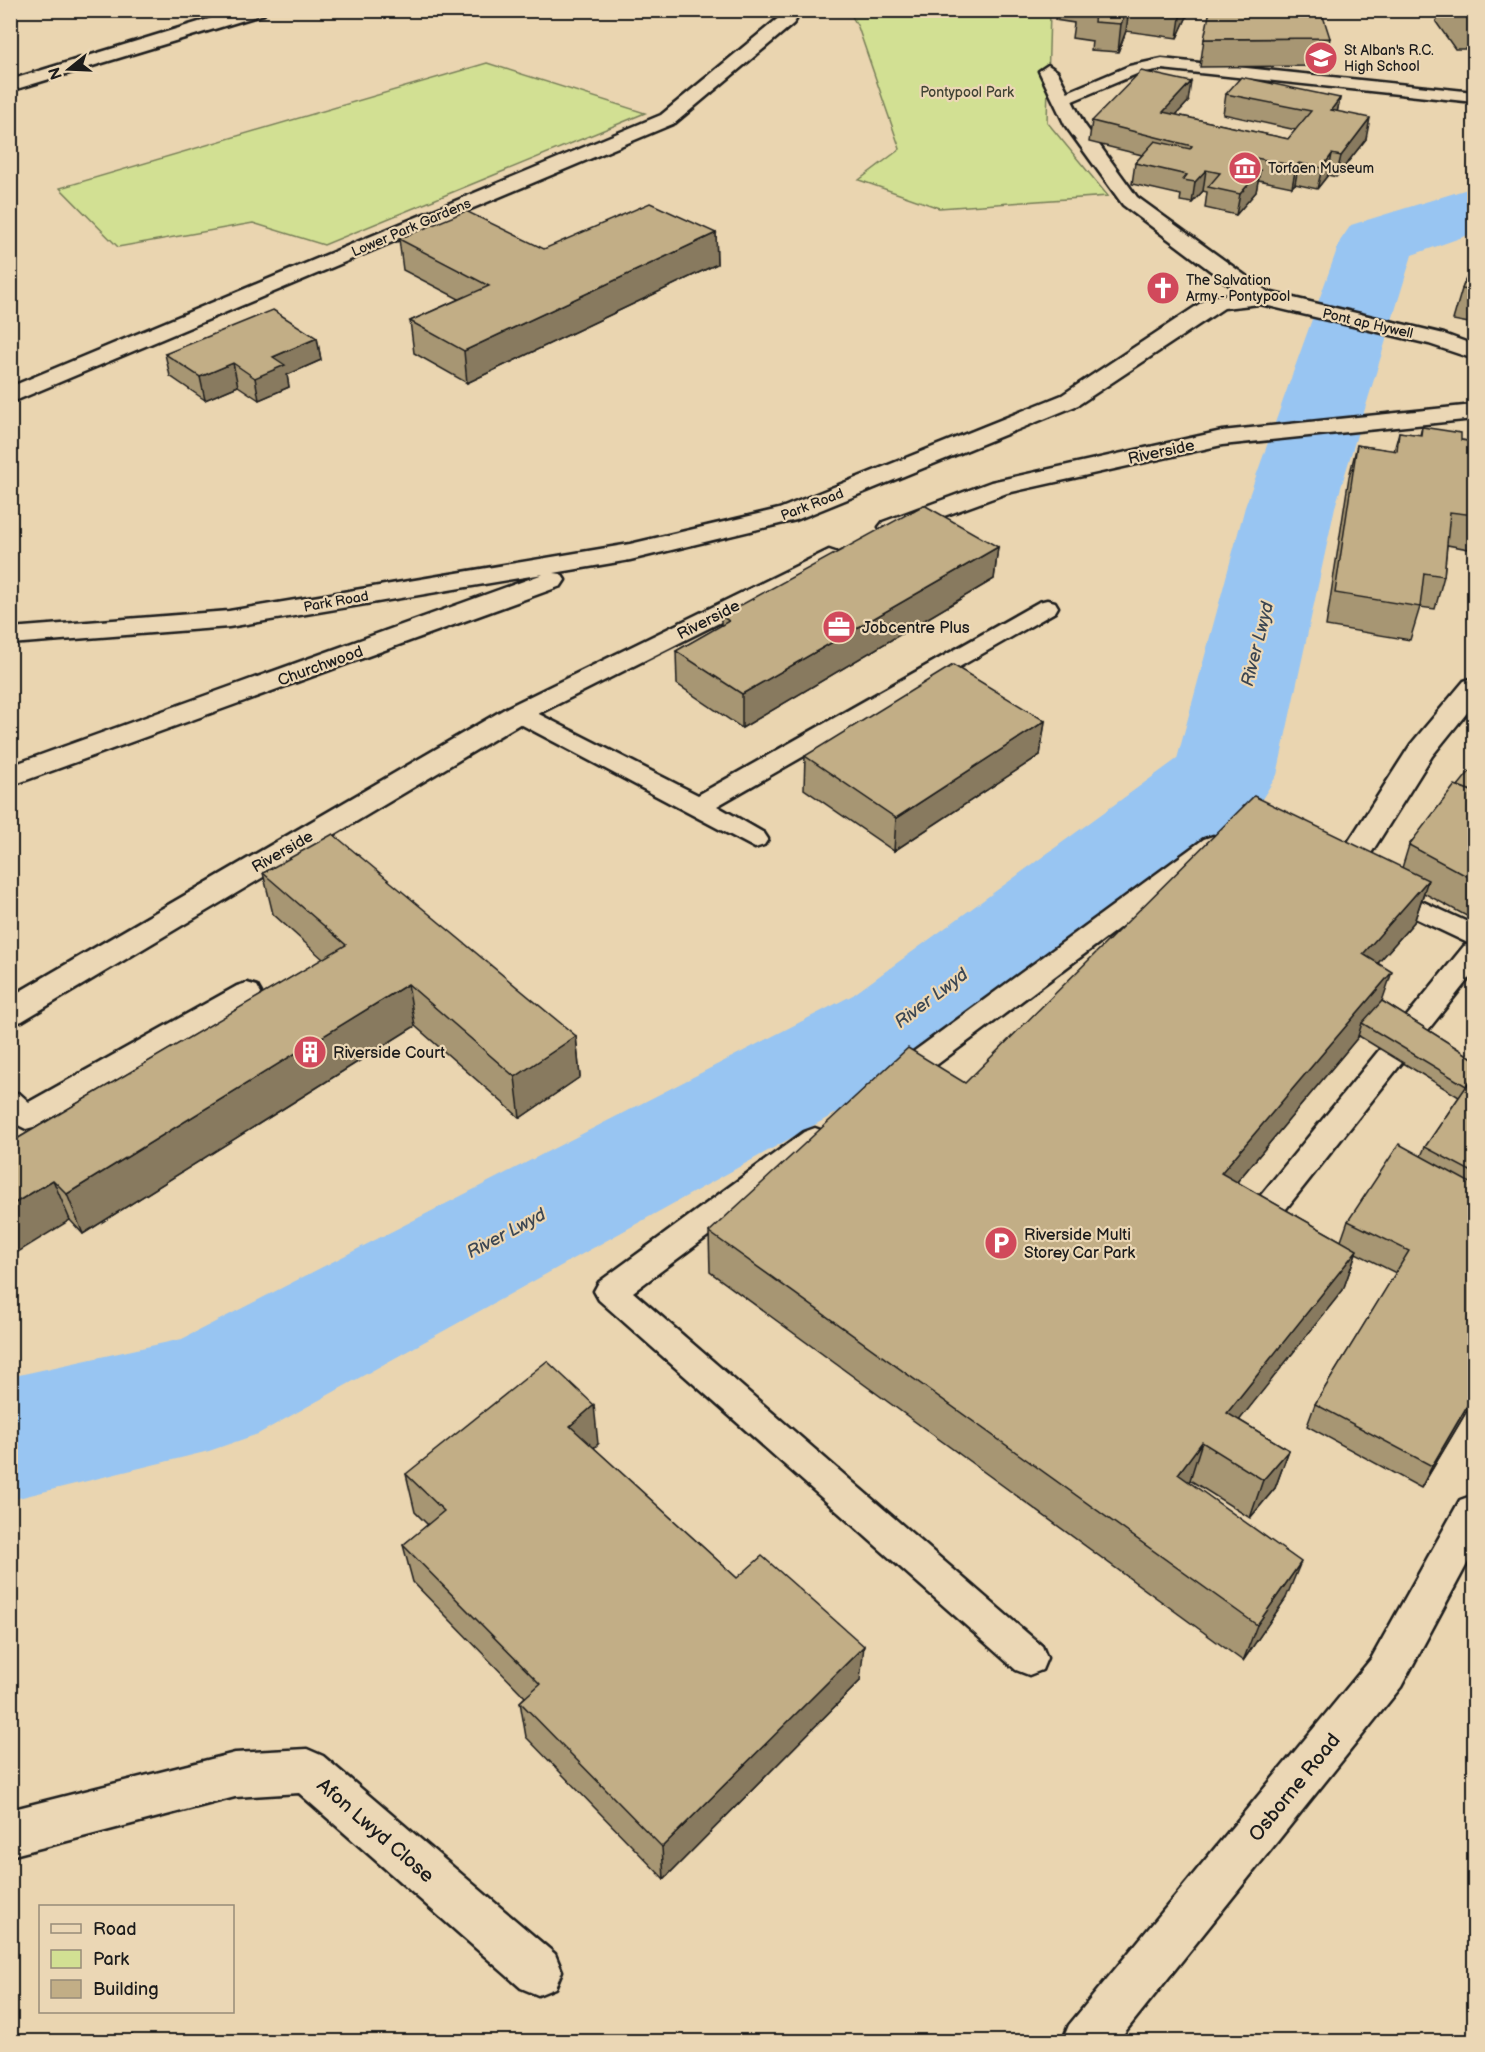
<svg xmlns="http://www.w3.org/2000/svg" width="1485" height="2052" viewBox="0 0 1485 2052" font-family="'Balsamiq Sans',sans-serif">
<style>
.green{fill:#d2e093;stroke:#777e58;stroke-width:1.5}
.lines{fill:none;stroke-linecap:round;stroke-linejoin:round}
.river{fill:#98c5f2;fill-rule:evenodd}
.lane-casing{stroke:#1c1c1c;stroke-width:5}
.street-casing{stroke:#1c1c1c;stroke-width:5}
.secondary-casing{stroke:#1c1c1c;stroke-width:5}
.lane{fill:#ebd7b5;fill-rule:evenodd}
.street{fill:#ebd7b5;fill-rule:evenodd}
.secondary{fill:#ebd7b5;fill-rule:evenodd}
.wall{fill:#a79673;stroke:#1c1c1c;stroke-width:1.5;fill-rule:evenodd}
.shaded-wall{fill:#887a5e;stroke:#1c1c1c;stroke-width:1.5}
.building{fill:#c2ae86;stroke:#1c1c1c;stroke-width:1.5}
.labels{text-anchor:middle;stroke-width:4.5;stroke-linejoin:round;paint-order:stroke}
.far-poi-label{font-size:14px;fill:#1c1c1c;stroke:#ebd7b5;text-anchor:start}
.far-park-label{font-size:14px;fill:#404334;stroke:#ebd7b5}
.far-street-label{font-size:14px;fill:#1c1c1c;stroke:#ebd7b5}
.street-label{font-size:16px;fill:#1c1c1c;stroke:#ebd7b5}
.poi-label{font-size:16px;fill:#1c1c1c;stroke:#ebd7b5;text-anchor:start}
.water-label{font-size:18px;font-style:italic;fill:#3b4652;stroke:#ebd7b5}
.near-street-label{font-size:20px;fill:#1c1c1c;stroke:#ebd7b5}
</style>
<rect width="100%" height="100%" fill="#ead5b0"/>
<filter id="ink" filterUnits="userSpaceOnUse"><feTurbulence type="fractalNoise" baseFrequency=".0167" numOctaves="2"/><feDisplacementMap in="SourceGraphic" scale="12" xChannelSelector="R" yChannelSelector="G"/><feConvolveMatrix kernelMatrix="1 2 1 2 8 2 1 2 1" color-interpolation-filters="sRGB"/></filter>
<g filter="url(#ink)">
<g class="green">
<path d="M849 11H1050L1047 122 1108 196 939 208 859 180 900 149 858 27Z"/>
<path d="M487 63 645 113 324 245 253 223 118 247 60 188Z"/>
</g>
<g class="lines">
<path class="river" d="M1474 187V233L1412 255 1335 507 1277 775 1262 799 937 1057 258 1434 209 1451 10 1500V1377L182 1339 853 995 1177 759 1245 507 1340 241 1351 225Z"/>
<defs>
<g id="lane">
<path d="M1162 59 1474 92V102L1162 69 1139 73 1070 102 1064 104 1056 99 1058 96 1129 66Z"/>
<path d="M1047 600 1055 602 1058 607 1055 612 717 806 764 833 768 839 764 845 755 848 509 718 506 713 509 708 518 705 527 708 698 795 1039 602Z"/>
<path d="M1213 836 1222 839 1226 845 1222 851 903 1090 893 1093 883 1090 878 1082 883 1074 1204 839Z"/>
<path d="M1384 884 1474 925V972L1270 1229 1259 1232 1248 1229 1243 1220 1248 1211 1464 946 1470 944 1375 899 1371 893 1375 887Z"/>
<path d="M247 983 257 986 261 993 257 1000 37 1126 26 1129 10 1121V1091L20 1094 29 1102 237 986Z"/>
<path d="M815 1128 826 1132 830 1140 826 1148 633 1292 1042 1646 1047 1658 1042 1670 1029 1675 1016 1670 599 1300 594 1291 599 1282 804 1132Z"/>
</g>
<g id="street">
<path d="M238 10H266L264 14 10 91V80Z"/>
<path d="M787 15 793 16 796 20 793 24 675 123 10 403V387L661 115 781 16Z"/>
<path d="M1048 65 1057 71 1084 124 1137 197 1268 292 1444 334 1474 345V359L1429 344 1260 304 1224 308 1078 405 796 520 630 560 554 573 561 574 565 580 561 586 10 786V766L543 574 229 627 10 644V628L229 611 630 544 779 509 1062 395 1210 297 1240 293 1123 205 1065 125 1039 71Z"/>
<path d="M1474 678V704L1432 756 1348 890 1337 894 1326 890 1322 883 1411 744 1464 681Z"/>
<path d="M1474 1495V1551L1401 1687 1117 2042H1062L1069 2025 1371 1659 1460 1500Z"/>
<path d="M307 1749 323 1756 555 1954 562 1971 555 1988 538 1995 521 1988 299 1793 235 1797 10 1856V1810L235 1753Z"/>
</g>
<g id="secondary">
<path d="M1474 405V419L1222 445 1007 493 892 535 883 532 879 527 883 522 991 482 1222 431Z"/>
<path d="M829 550 838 553 842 558 838 563 528 719 22 1021 10 1025V997L508 707Z"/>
</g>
</defs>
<use href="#lane" class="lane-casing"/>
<use href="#street" class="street-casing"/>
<use href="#secondary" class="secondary-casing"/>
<use href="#lane" class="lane"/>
<use href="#street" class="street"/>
<use href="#secondary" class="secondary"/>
</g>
<g class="wall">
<path d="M1056 10H1190L1177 38 1126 31 1118 52 1091 50 1092 41 1072 38 1074 23 1055 20Z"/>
<path d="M1439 10H1474V49H1455L1436 22Z"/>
<path d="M1330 38 1324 66 1200 67 1204 39Z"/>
<path d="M1226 94 1340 98 1337 112 1366 139 1336 177 1328 175 1317 189 1295 184 1292 187 1258 180 1256 192 1236 215 1205 208 1207 192 1203 191 1192 203 1180 201 1181 195 1132 184 1135 163 1142 155 1089 142 1092 121 1188 102 1176 115 1288 139 1296 130 1223 114Z"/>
<path d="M716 233 717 264 467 383 414 353 410 321 459 299 403 270 399 239 544 249Z"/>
<path d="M1474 258V324L1453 320 1462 289Z"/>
<path d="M317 338 321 360 287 375 289 387 259 400 238 386 205 400 170 376 165 354Z"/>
<path d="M1422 427 1461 440 1474 442V550L1447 545 1444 576 1435 609 1420 607 1410 640 1326 626 1349 477 1357 445 1394 451 1399 432 1420 435Z"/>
<path d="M998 547 994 579 742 728 677 684 676 651 721 626V616Z"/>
<path d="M1045 721 1040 755 894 851 804 789 805 756Z"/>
<path d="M1474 772V920L1424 893 1414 922 1378 963 1382 1001 1474 1059V1399L1421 1488 1307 1426 1315 1404 1396 1273 1356 1253 1343 1290 1239 1420 1289 1450 1275 1488 1250 1518 1190 1480 1188 1482 1286 1598 1243 1661 710 1272 709 1232 1402 868 1409 845 1458 786ZM1359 1036 1459 1097 1425 1147 1421 1156 1348 1221 1341 1241 1237 1182Z"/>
<path d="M263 873 576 1036 580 1077 520 1118 415 1026 83 1234 70 1220 10 1143 323 959 273 914Z"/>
<path d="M598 1444 594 1448 737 1578 860 1681 664 1879 526 1737 520 1702 525 1697 413 1582 403 1545 428 1525 415 1512 406 1474Z"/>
</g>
<g class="shaded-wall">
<path d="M1127 10H1129L1126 31 1118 52 1121 24Z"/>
<path d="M1190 10 1177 38 1181 11Z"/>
<path d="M1191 82 1188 102 1160 132 1163 112Z"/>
<path d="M1340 98 1336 118 1331 110Z"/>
<path d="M1370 118 1366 139 1336 177 1341 156Z"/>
<path d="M1332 154 1328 175 1317 189 1322 168Z"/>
<path d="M1256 158 1252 178 1246 168Z"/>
<path d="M1299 163 1295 184 1292 187 1296 166Z"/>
<path d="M1206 170 1203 191 1192 203 1195 182Z"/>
<path d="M1260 171 1256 192 1236 215 1240 194Z"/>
<path d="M716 233 717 264 467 383 464 351Z"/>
<path d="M317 338 321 360 287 375 289 387 259 400 255 378 273 357Z"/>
<path d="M233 363 238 386 205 400 200 377Z"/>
<path d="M998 547 994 579 742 728V694Z"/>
<path d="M1045 721 1040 755 894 851 896 818Z"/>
<path d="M1428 880 1414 922 1349 996 1363 954Z"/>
<path d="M1392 972 1378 1013 1362 1023 1358 1036H1359L1210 1214 1221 1173Z"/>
<path d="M408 984 415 1026 83 1234 67 1194Z"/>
<path d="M576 1036 580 1077 520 1118 515 1077Z"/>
<path d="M53 1180 70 1220 10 1257V1206Z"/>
<path d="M1357 1250 1343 1290 1214 1452 1227 1413Z"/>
<path d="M1474 1394V1399L1421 1488 1432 1466Z"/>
<path d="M594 1405 598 1444 574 1464 570 1426Z"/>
<path d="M1202 1442 1190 1480 1166 1512 1178 1474Z"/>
<path d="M1289 1450 1275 1488 1250 1518 1263 1480Z"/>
<path d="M1301 1562 1286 1598 1243 1661 1257 1625Z"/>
<path d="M864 1646 860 1681 664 1879 662 1847Z"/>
</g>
<g class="building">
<path d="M1127 10 1121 24 1094 22 1095 13 1076 11Z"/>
<path d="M1210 10H1321L1330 38 1204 39Z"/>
<path d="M1460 10H1474V15H1463Z"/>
<path d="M1141 71 1191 82 1163 112 1288 139 1311 111 1226 94 1241 77 1340 98 1331 110 1370 118 1341 156 1332 154 1322 168 1299 163 1296 166 1256 158 1246 168 1260 171 1240 194 1208 187 1220 173 1206 170 1195 182 1183 180 1187 175 1135 163 1155 141 1190 149 1192 146 1092 121Z"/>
<path d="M650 203 716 233 464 351 410 321 489 286 399 239 466 211 544 249Z"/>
<path d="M1474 258V291L1462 289Z"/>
<path d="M273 310 317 338 273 357 285 365 255 378 233 363 200 377 165 354Z"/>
<path d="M1422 427 1461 433V440L1474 442V515L1450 512 1444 576 1424 573 1420 607 1335 593 1357 445 1397 451 1399 432 1421 435Z"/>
<path d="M924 505 998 547 742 694 676 651 729 621 721 616Z"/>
<path d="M953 665 1045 721 896 818 805 756Z"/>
<path d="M1470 771 1474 772V792L1458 786Z"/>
<path d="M1455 785 1474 792V880L1409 845Z"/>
<path d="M1254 796 1428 880 1363 954 1392 972 1221 1173 1357 1250 1227 1413 1289 1450 1263 1480 1202 1442 1178 1474 1301 1562 1257 1625 709 1232 908 1048 965 1083Z"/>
<path d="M333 834 576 1036 515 1077 408 984 67 1194 53 1180 10 1206V1143L346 945 263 873Z"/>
<path d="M1382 1001 1474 1059V1080L1472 1078 1466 1086 1362 1023Z"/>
<path d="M1472 1078 1474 1080V1173L1425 1147Z"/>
<path d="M1399 1144 1474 1185V1394L1432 1466 1315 1404 1409 1251 1348 1221Z"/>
<path d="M547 1361 594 1405 570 1426 737 1578 762 1556 864 1646 662 1847 520 1702 540 1684 403 1545 444 1511 406 1474Z"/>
</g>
</g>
<defs>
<symbol id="school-disc" viewBox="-11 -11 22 22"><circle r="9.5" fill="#d1495b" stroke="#ebd7b5"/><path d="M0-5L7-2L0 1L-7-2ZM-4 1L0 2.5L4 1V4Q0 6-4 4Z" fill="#fff"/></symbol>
<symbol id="museum-disc" viewBox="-11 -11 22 22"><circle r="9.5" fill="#d1495b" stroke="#ebd7b5"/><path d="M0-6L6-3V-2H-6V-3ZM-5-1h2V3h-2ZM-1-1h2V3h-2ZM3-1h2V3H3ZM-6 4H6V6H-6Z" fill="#fff"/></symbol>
<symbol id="church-disc" viewBox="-11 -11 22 22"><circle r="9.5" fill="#d1495b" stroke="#ebd7b5"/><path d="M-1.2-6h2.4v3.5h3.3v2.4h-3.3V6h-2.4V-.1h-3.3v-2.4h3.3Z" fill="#fff"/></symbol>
<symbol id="office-disc" viewBox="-11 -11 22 22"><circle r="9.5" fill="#d1495b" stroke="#ebd7b5"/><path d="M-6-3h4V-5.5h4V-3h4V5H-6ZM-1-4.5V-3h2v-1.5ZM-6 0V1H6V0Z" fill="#fff"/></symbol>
<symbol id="building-disc" viewBox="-11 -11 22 22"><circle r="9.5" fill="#d1495b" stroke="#ebd7b5"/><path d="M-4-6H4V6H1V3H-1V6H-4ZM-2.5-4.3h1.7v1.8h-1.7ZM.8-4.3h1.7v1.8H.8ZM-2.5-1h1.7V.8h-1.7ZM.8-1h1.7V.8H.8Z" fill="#fff"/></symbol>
<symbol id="parking-disc" viewBox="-11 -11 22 22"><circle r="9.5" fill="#d1495b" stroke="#ebd7b5"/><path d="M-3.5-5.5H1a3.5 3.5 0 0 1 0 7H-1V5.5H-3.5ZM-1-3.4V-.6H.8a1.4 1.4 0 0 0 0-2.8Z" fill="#fff"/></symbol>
</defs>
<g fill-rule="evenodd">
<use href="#school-disc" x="1302" y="39" width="38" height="38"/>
<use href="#museum-disc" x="1226" y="149" width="38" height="38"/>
<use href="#church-disc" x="1144" y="269" width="38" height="38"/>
<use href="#office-disc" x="820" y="608" width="38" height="38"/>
<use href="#building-disc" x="291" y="1033" width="38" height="38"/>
<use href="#parking-disc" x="982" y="1224" width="38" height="38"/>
</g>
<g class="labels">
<g class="far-poi-label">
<text x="1344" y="55">St Alban's R.C.<tspan x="1344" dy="16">High School</tspan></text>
<text x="1268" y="173">Torfaen Museum</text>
<text x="1186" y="285">The Salvation<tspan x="1186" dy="16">Army - Pontypool</tspan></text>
</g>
<g class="far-park-label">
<text x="967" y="97">Pontypool Park</text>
</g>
<g class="far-street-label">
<text transform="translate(411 227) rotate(-23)" y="5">Lower Park Gardens</text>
<text transform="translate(1368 323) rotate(13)" y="5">Pont ap Hywell</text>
<text transform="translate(812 504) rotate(-21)" y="5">Park Road</text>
<text transform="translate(336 601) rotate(-10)" y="5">Park Road</text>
</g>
<g class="street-label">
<text transform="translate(1161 451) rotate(-12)" y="6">Riverside</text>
<text transform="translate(708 619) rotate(-27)" y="6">Riverside</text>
<text transform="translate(320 665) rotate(-20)" y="6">Churchwood</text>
<text transform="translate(282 851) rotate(-30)" y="6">Riverside</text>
</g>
<g class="poi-label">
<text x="862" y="633">Jobcentre Plus</text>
<text x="333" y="1058">Riverside Court</text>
<text x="1024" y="1240">Riverside Multi<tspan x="1024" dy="18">Storey Car Park</tspan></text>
</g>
<g class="water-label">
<text transform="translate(1257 644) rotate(-76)" y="6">River Lwyd</text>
<text transform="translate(931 998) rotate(-37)" y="6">River Lwyd</text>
<text transform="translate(506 1233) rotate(-28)" y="6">River Lwyd</text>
</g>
<g class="near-street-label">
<text transform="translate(1294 1787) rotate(-51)" y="7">Osborne Road</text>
<text transform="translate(376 1830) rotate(41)" y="7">Afon Lwyd Close</text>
</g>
</g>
<rect width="1485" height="2052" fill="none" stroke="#ebd7b5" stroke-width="36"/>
<rect x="18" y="18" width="1449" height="2016" fill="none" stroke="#1c1c1c" stroke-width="2" filter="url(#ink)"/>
<rect x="39" y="1905" width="195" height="108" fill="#ebd7b5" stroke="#988c78" stroke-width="1.5"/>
<rect x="51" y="1924" width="30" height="9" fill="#ebd7b5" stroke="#988c78" stroke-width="1.5"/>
<text x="93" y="1935" font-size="18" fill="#1c1c1c">Road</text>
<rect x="51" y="1950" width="30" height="18" fill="#d2e093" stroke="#988c78" stroke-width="1.5"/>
<text x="93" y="1965" font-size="18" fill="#1c1c1c">Park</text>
<rect x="51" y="1980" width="30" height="18" fill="#c2ae86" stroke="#988c78" stroke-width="1.5"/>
<text x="93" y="1995" font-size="18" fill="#1c1c1c">Building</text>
<g transform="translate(69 69) rotate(252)" stroke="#ebd7b5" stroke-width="4.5" paint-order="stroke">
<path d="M0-4.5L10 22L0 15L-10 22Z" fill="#1c1c1c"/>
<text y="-9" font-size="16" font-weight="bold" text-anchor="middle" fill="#1c1c1c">N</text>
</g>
</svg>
